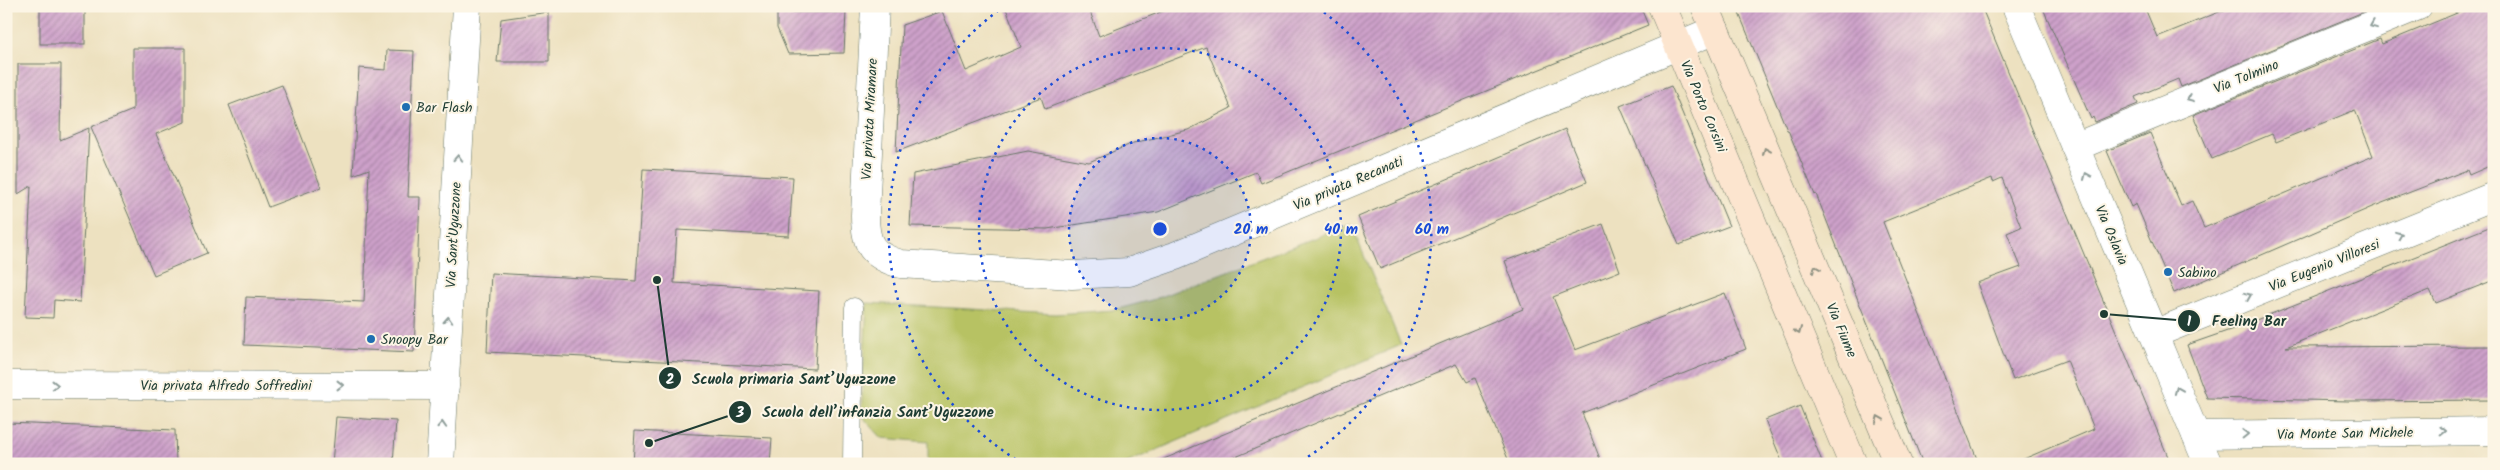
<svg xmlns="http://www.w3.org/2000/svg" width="2500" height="470" viewBox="0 0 2500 470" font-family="Kalam,sans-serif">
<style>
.park{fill:#b7c264;stroke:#6b804c}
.building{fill:url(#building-hatch)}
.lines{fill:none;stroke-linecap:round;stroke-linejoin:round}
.lane-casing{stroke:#677665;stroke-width:19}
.street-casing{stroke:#677665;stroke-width:29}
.secondary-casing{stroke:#677665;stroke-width:29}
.lane{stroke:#fff;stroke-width:18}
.street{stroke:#fff;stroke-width:28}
.secondary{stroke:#fce5cf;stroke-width:28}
.oneway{stroke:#8f9e9a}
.oneway2{stroke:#8e9182}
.ring{fill:none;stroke:#1d4ed8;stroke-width:2.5;stroke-dasharray:2.5 5}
.poi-dot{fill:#1f6fb2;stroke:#fcf5e5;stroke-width:2}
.labels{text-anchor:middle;stroke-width:4;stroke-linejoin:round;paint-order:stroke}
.street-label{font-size:14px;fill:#1f3d34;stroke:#fcf5e5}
.poi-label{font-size:14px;fill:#1f3d34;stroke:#fcf5e5;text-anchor:start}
.centre{fill:#1d4ed8;stroke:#fcf5e5;stroke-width:2.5}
.ring-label{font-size:15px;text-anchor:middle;font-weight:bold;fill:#1d4ed8;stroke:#fcf5e5;stroke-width:4;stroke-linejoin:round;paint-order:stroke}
.leader{fill:none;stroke:#1f3d34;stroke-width:2}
.callout-dot{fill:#1f3d34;stroke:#fcf5e5;stroke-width:2}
.mark-label{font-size:15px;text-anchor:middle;font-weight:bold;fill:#fff}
.callout-label{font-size:15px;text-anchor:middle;font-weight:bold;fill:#1f3d34;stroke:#fcf5e5;stroke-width:4;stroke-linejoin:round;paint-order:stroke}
</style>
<defs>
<pattern id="building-hatch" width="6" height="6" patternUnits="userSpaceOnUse" patternTransform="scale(1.25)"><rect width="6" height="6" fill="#cea1ca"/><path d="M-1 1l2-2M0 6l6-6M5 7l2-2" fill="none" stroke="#a784a5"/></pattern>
</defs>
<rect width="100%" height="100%" fill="#fcf5e5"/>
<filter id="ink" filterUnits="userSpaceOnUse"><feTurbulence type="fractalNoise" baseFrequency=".02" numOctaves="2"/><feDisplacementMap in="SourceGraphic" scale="10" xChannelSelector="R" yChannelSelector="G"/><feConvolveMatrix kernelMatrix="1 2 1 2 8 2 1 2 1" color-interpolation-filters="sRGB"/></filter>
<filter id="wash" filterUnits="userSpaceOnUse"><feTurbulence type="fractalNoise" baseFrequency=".0096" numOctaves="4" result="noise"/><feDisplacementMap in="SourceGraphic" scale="20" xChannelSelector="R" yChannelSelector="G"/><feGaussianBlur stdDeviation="1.12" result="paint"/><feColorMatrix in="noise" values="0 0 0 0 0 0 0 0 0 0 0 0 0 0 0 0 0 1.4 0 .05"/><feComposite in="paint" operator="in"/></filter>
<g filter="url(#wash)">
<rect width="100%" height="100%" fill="#ede1c0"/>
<path class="park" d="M1351 224 1401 345 1124 464H928V442L882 438 861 415 867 303 1055 314 1114 310 1152 300Z"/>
<g id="blocks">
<g class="building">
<rect x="40" y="6" width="45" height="38"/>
<path d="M1005 6H1088L1099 36 1176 6H1640L1648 25 1261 183 1256 172 1158 212 1047 229 910 226 913 174 1028 151 1089 162 1133 143 1188 130 1231 108 1206 47 1045 109 1041 97 896 152 902 25 942 11 966 71 1021 47Z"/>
<path d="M1736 6H1981L2171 464H2012L2094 429 2067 360 2013 380 1977 283 2021 267 2007 233 2021 227 2002 178 1993 182 1992 178 1883 222 1979 464H1923L1816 194 1815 195 1788 130H1787Z"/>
<path d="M2042 6H2144L2157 37 2234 6H2367L2368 10 2181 87 2178 79 2135 97 2138 104 2095 122 2093 117 2091 119Z"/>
<path d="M2474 6H2494V164L2469 175 2467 170 2372 207 2174 293 2136 204 2131 207 2107 151 2150 133 2181 206 2192 201 2204 228 2373 156 2355 110 2276 142 2272 134 2212 159 2193 115 2380 39 2382 44Z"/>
<path d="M549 12V62H497L501 19Z"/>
<path d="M777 12H846L844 53 788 54 777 28Z"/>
<path d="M133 48H185V122L156 134 207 253 154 275 91 127 133 110Z"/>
<path d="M387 50 414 51 408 197H420L414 352 244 345 246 297 364 302 369 169 353 175 359 68 386 70Z"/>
<path d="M18 64H61L60 140 89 128 80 302 54 300 53 318 25 317 31 186 18 194Z"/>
<path d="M282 85 321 187 268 207 229 105Z"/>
<path d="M1671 86 1729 226 1679 245 1620 106Z"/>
<path d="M1565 129 1587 182 1380 269 1358 217Z"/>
<path d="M643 169 793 177 789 236 677 230 674 283 819 291 815 369 487 352 491 273 636 281Z"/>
<path d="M1603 224 1620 271 1553 297 1575 350 1725 293 1746 349 1582 413 1602 464H1510L1475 378 1467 382 1456 364 1219 464H1152L1523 309 1505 261Z"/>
<path d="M2494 225V280L2436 303 2430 290 2286 347 2494 346V400L2349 401 2207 398 2187 345 2236 328Z"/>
<path d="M1800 406 1823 464H1783L1765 420Z"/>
<path d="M336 417 396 421 393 464H332Z"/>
<path d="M8 423 175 430 176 464H7Z"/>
<path d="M635 431 772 438 770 464H633Z"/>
</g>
</g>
</g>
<g filter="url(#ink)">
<use href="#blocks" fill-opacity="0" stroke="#677665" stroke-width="1"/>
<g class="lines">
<defs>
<path id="lane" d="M852 464 854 307"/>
<g id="street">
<path d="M875 6 865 215C865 245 872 256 901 264L1072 275 1129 272 1175 256 1715 30"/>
<path d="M2016 6 2208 464"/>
<path d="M2075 147 2418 6"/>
<path d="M2154 334 2494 196"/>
<path d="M6 385 445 386"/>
<path d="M2196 435 2494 431"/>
<path d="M440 464 467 6"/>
</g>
<g id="secondary">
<path d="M1662 6 1853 464"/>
<path d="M1705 6 1898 464"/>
</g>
</defs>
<use href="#lane" class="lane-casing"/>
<use href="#street" class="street-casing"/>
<use href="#secondary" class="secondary-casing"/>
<use href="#lane" class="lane"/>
<use href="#street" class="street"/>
<use href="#secondary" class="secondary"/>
</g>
<defs><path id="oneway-chevron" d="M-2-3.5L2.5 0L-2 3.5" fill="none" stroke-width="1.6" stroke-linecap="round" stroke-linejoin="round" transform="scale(1.25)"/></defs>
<g class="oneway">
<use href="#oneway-chevron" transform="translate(2373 25) rotate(158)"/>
<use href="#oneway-chevron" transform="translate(2190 99) rotate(158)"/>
<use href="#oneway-chevron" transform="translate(458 158) rotate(-87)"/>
<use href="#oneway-chevron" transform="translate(2087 176) rotate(-113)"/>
<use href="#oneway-chevron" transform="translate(2399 235) rotate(-22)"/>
<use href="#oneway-chevron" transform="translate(2248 296) rotate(-22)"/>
<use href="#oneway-chevron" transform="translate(448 320) rotate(-87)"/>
<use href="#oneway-chevron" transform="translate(55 385)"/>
<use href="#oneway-chevron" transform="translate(340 385)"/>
<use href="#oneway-chevron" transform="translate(2178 390) rotate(-112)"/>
<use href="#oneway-chevron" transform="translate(442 425) rotate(-87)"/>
<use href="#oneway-chevron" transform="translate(2443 431) rotate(-1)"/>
<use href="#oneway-chevron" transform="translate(2245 434) rotate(-1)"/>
</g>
<g class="oneway2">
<use href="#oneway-chevron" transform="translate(1766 151) rotate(-113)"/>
<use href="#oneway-chevron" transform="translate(1816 269) rotate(-113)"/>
<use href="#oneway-chevron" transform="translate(1798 331) rotate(67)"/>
<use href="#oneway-chevron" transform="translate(1879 419) rotate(-113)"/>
</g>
</g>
<circle cx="1160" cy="229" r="91" fill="#1d4ed8" fill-opacity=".12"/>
<g class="ring">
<circle cx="1160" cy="229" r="91"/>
<circle cx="1160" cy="229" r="181"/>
<path d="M1022 463A272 272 0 0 1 1002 8M1318 8A272 272 0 0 1 1298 463"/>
</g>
<g class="poi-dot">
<circle cx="406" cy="107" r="5"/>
<circle cx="2168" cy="272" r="5"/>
<circle cx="371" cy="339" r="5"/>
</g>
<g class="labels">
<g class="street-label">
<text transform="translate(2246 76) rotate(-22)" y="5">Via Tolmino</text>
<text transform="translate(1704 106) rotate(67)" y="5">Via Porto Corsini</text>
<text transform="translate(869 119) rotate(-87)" y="5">Via privata Miramare</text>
<text transform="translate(1348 183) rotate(-23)" y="5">Via privata Recanati</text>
<text transform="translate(453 235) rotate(-87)" y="5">Via Sant'Uguzzone</text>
<text transform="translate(2112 235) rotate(67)" y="5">Via Oslavia</text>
<text transform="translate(2324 265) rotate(-22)" y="5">Via Eugenio Villoresi</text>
<text transform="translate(1842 330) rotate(67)" y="5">Via Fiume</text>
<text x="226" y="390">Via privata Alfredo Soffredini</text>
<text transform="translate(2345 433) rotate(-1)" y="5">Via Monte San Michele</text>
</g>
<g class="poi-label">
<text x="416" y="112">Bar Flash</text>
<text x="2178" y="277">Sabino</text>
<text x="381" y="344">Snoopy Bar</text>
</g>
</g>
<circle cx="1160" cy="229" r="8" class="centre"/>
<g class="ring-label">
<text x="1251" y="234">20 m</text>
<text x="1341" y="234">40 m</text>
<text x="1432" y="234">60 m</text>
</g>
<path class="leader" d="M2104 314L2189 321M657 280L670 378M649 443L740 412"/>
<g class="callout-dot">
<circle cx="2104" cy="314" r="5"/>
<circle cx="657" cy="280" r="5"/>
<circle cx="649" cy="443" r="5"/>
<circle cx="2189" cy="321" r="12"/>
<circle cx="670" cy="378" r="12"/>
<circle cx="740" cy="412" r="12"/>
</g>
<g class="mark-label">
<text x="2189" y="326">1</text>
<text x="670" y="384">2</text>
<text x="740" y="417">3</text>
</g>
<g class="callout-label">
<text x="2249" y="326">Feeling Bar</text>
<text x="794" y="384">Scuola primaria Sant’Uguzzone</text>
<text x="878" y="417">Scuola dell’infanzia Sant’Uguzzone</text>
</g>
<rect width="2500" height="470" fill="none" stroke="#fcf5e5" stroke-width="25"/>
</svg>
